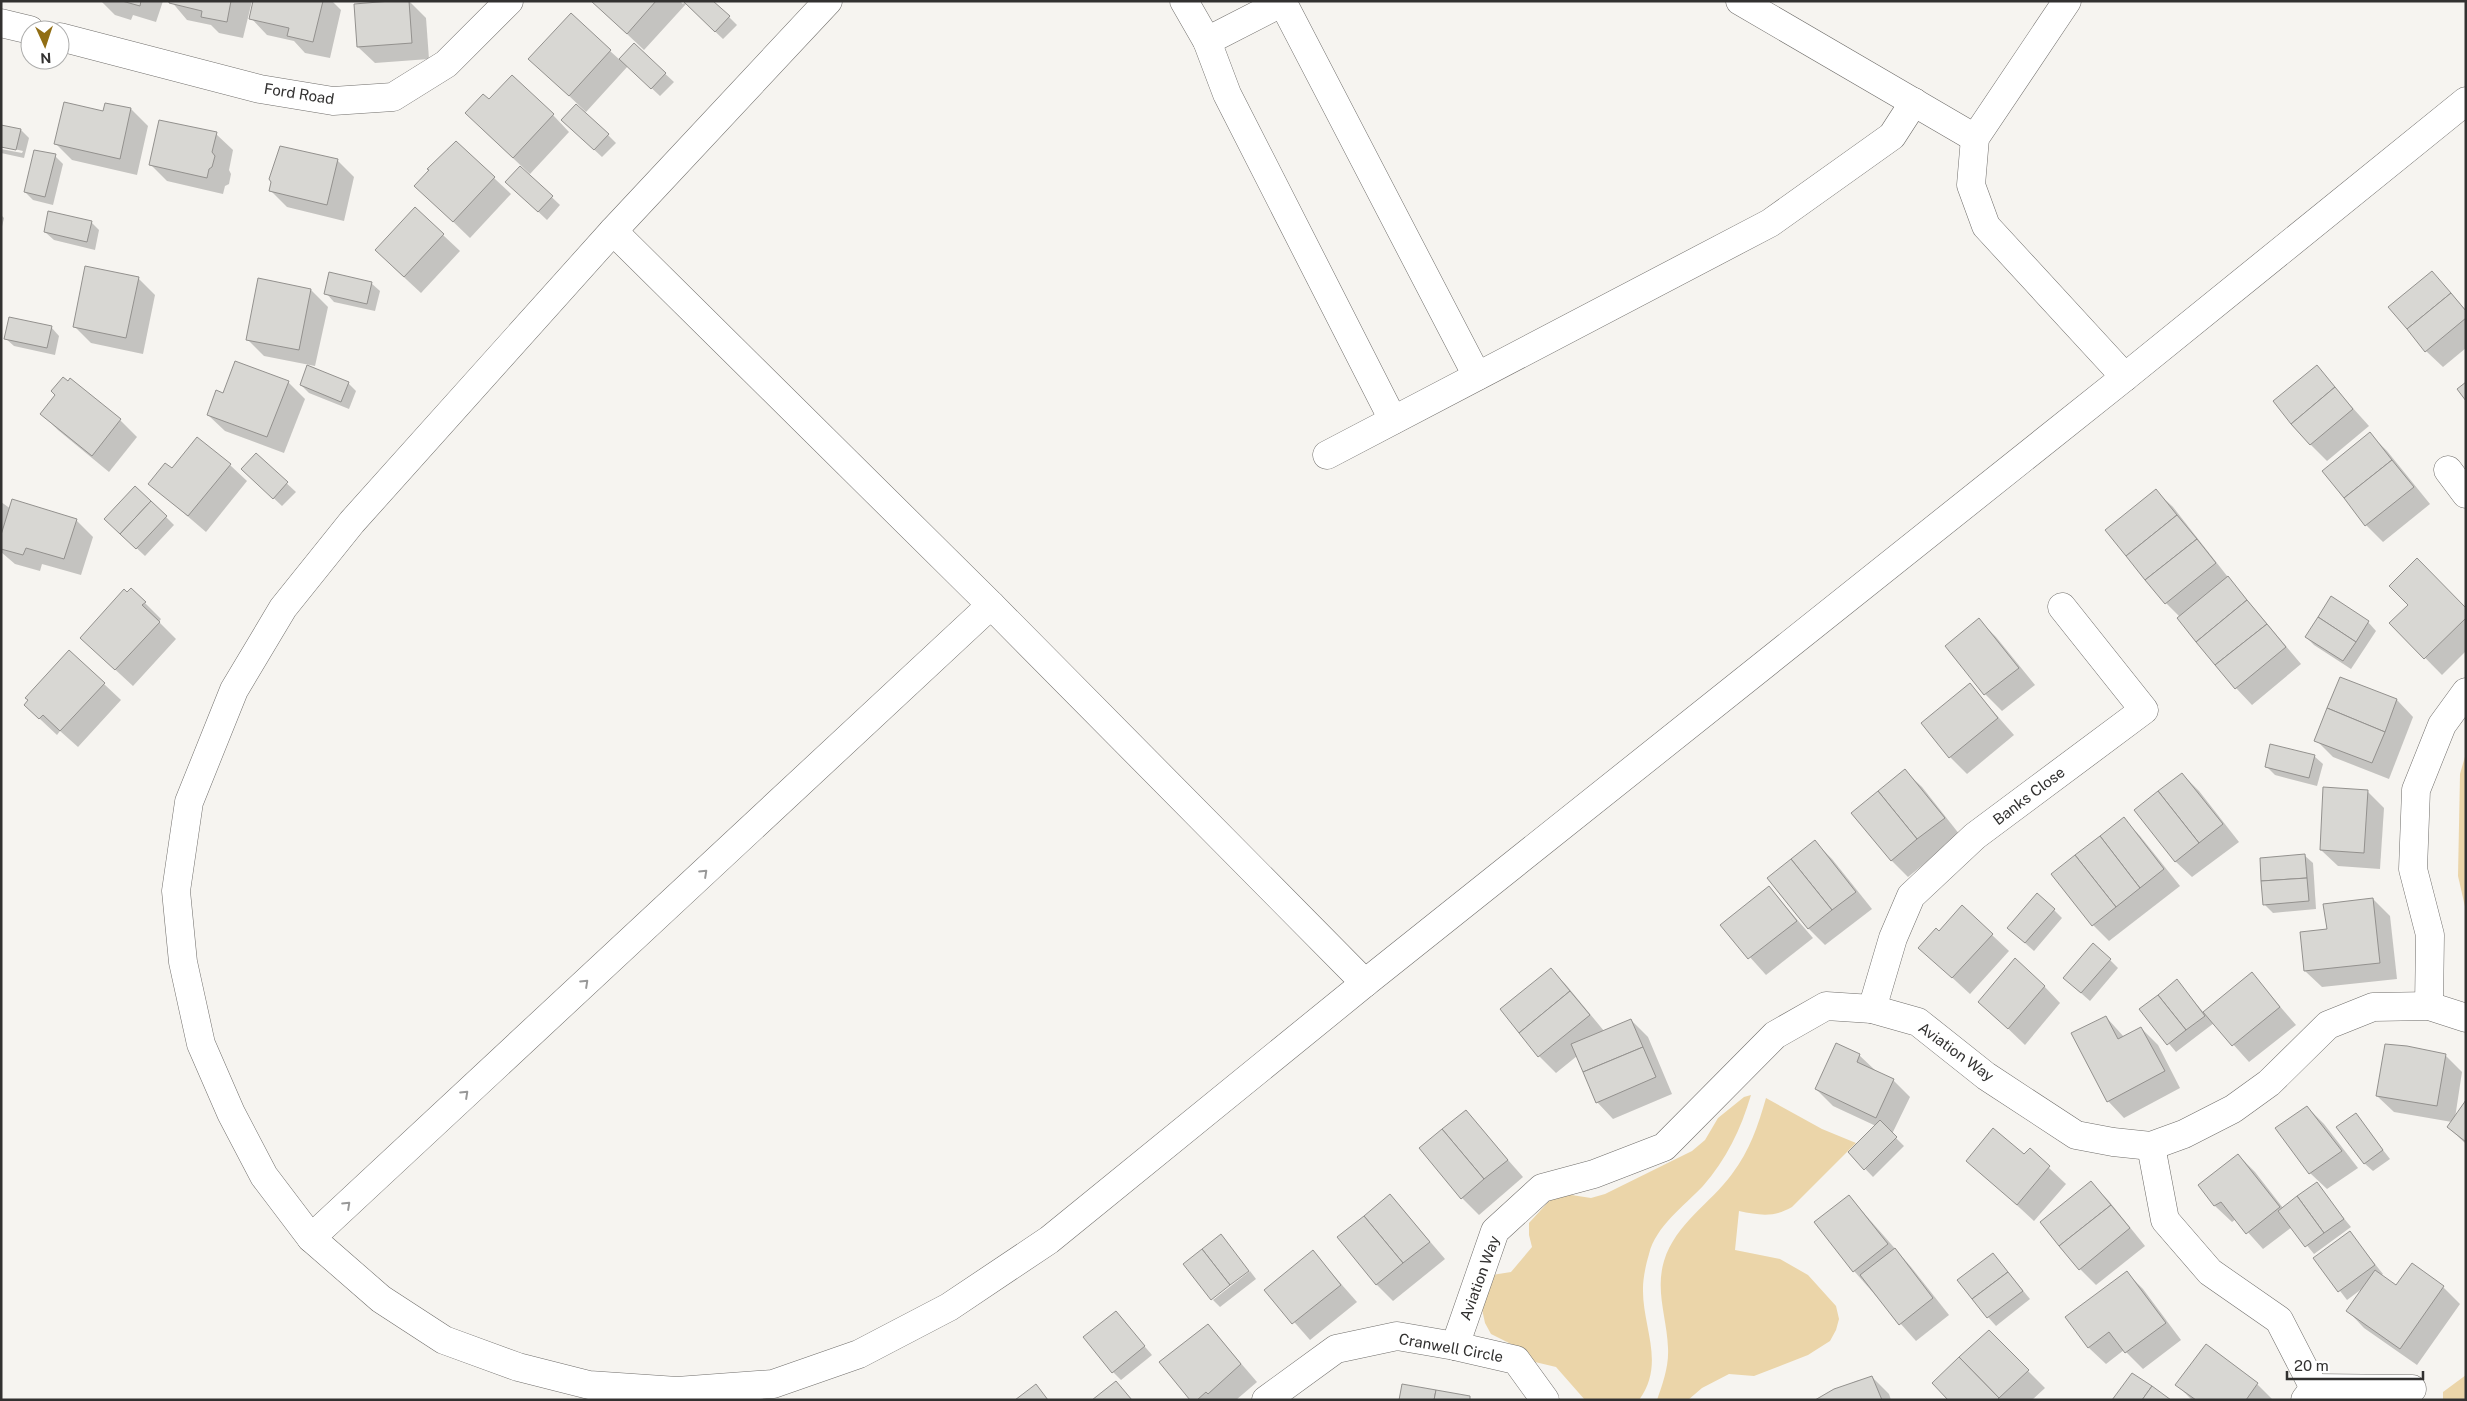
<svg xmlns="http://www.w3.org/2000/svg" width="2467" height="1401" viewBox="0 0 2467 1401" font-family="'Public Sans',sans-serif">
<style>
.green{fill:#ebd5a9}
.shadow{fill:#0003}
.building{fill:#d8d7d3;stroke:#93918e}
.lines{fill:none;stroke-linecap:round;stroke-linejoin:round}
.minor-casing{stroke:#706e6b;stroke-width:29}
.minor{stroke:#fff;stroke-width:28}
.oneway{stroke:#989898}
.labels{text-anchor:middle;stroke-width:4;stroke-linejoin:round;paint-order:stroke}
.street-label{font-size:15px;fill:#323130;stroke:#fff}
</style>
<rect width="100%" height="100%" fill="#f6f4f0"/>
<g class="green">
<path d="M2466 753V911L2458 876 2460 774Z"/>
<path d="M1751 1095C1741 1129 1726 1160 1703 1186 1684 1206 1656 1226 1649 1254 1646 1264 1643 1278 1643 1288 1642 1327 1666 1363 1639 1400H1585L1556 1367 1535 1362 1517 1347 1491 1334 1485 1323 1480 1300 1492 1275 1511 1272 1532 1247 1529 1235V1223L1550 1200 1565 1194 1591 1198 1605 1194 1692 1151 1705 1140 1718 1118 1744 1097Z"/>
<path d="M1766 1098 1822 1129 1856 1143 1792 1207C1773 1218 1759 1215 1739 1211L1735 1250 1780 1259 1808 1275 1836 1306 1839 1319 1836 1330 1830 1341 1808 1355 1754 1376 1729 1374 1702 1388 1688 1400H1657C1663 1383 1669 1366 1668 1348 1667 1318 1655 1291 1664 1261 1676 1223 1710 1204 1732 1174 1750 1150 1758 1126 1766 1098Z"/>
<path d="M2466 1375V1400H2443V1392Z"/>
</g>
<g class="shadow">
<path d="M101 1H163L156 22 133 15 131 20 115 15Z"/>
<path d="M171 1H252L243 38 219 33 211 25 187 20Z"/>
<path d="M255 1H332L341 10 330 58 305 53 294 41 267 35 251 18Z"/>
<path d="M409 1 426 18 429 59 375 63 358 47Z"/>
<path d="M592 1H680L683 4 685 1 729 17 737 25 723 39 686 4 644 50Z"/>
<path d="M634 45 674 82 660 96 628 66 586 112 547 75 610 51 620 60Z"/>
<path d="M489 101 553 115 569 132 530 174 483 130Z"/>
<path d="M106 104 131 109 148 126 137 175 72 160 56 144 104 113Z"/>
<path d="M571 128 608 135 616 143 602 157Z"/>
<path d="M21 130 29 138 24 158 1 153V149L22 153 23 151 1 146Z"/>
<path d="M216 134 233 150 229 170 231 174 229 184 225 186 223 194 167 181 150 164Z"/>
<path d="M55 156 63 164 53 205 33 200 25 192Z"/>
<path d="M337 160 354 177 344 221 287 207 270 190Z"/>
<path d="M521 168 560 205 547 220 515 190Z"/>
<path d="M494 178 511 194 470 238 416 186Z"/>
<path d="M1 215 4 218 1 231Z"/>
<path d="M91 222 99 230 95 250 54 240 45 232Z"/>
<path d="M443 235 460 251 421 293 393 267Z"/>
<path d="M2432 273 2466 310V348L2443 367 2426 351Z"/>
<path d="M138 278 155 295 143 354 91 343 74 326Z"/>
<path d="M259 280 311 290 328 307 315 366 264 356 247 339Z"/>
<path d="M371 283 380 291 375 311 334 302 326 293Z"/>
<path d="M51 327 59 336 55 355 14 346 5 338Z"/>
<path d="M2316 367 2369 426 2327 461 2311 445Z"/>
<path d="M70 380 120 420 137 437 109 472 58 430 42 414Z"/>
<path d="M288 382 305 399 284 453 225 431 208 415Z"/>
<path d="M348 383 356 391 349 409 309 393 301 385Z"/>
<path d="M2370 434 2387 451 2430 504 2383 542 2366 525Z"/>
<path d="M256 455 296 492 282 506 251 477Z"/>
<path d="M230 465 247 481 206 532 150 484 172 470Z"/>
<path d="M2156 491 2173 507 2231 581 2301 664 2252 705 2236 688 2180 617 2166 603Z"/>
<path d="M1 502 11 509 76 520 93 537 81 575 42 564 40 571 15 564 1 552Z"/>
<path d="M166 517 174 525 145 556 114 527Z"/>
<path d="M2331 598 2368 622 2376 631 2351 669 2314 645 2306 637Z"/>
<path d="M145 603 161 619 159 622 176 639 133 686 81 638Z"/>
<path d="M2466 609V651L2442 675 2391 623Z"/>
<path d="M1979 620 1996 637 2035 685 2002 711 1985 694 1947 646Z"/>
<path d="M2341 678 2397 700 2413 717 2389 779 2333 757 2316 740Z"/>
<path d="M104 684 121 700 78 747 60 731 57 735 25 705Z"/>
<path d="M1970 685 2014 735 1967 774 1950 757Z"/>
<path d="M2314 756 2323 764 2317 786 2275 775 2266 766Z"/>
<path d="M1905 771 1922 787 1960 835 1908 877 1891 860Z"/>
<path d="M2182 774 2199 791 2239 842 2192 877 2175 861Z"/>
<path d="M2367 791 2384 808 2380 869 2338 866 2321 850Z"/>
<path d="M2124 819 2140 836 2180 886 2109 941 2093 925Z"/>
<path d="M1815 842 1832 859 1872 909 1825 945 1808 928Z"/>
<path d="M2304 855 2313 863 2316 909 2273 913 2265 905Z"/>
<path d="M1769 887 1813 938 1766 975 1722 926Z"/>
<path d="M2373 899 2390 916 2397 979 2322 987 2305 971 2328 930Z"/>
<path d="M2054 910 2062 918 2034 951 2017 936Z"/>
<path d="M1939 932 1992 935 2009 951 1970 994 1920 948Z"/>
<path d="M2110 960 2118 968 2090 1001 2073 986Z"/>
<path d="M1551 969 1567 986 1604 1031 1631 1020 1648 1037 1672 1094 1613 1119 1597 1102 1577 1056 1556 1073 1539 1056Z"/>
<path d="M2252 974 2296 1025 2249 1062 2214 1023 2176 1052 2141 1010 2177 981 2204 1013Z"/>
<path d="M2044 986 2060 1003 2025 1045 1997 1018Z"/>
<path d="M2106 1017 2124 1037 2141 1028 2158 1045 2180 1088 2124 1118 2108 1101Z"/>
<path d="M1859 1055 1877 1072 1893 1080 1910 1097 1892 1134 1904 1146 1873 1177 1849 1152 1876 1126 1833 1106 1816 1089Z"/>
<path d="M2446 1056 2462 1072 2455 1118 2466 1102V1144L2448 1127 2452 1122 2394 1112 2377 1096Z"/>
<path d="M2307 1107 2324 1124 2358 1168 2327 1189 2310 1173Z"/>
<path d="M1465 1111 1523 1177 1479 1215 1462 1198Z"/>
<path d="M2356 1115 2390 1159 2373 1171 2364 1163Z"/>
<path d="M2030 1150 2066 1184 2034 1221 1968 1160 2024 1156Z"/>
<path d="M2238 1155 2255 1172 2283 1208 2316 1184 2351 1227 2314 1254 2292 1227 2263 1249 2236 1219 2232 1222 2215 1206 2200 1186Z"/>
<path d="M2091 1183 2108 1200 2145 1246 2096 1285 2080 1269Z"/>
<path d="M1390 1195 1445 1259 1393 1301 1376 1284Z"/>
<path d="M1849 1196 1911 1267 1949 1315 1916 1341 1854 1271Z"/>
<path d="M2350 1233 2383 1274 2380 1276 2397 1287H2443L2460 1304 2417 1365 2364 1328 2348 1311 2363 1288 2347 1300 2315 1258Z"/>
<path d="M1313 1252 1357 1302 1310 1340 1266 1290Z"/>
<path d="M1993 1254 2030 1299 1996 1326 1988 1317Z"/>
<path d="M1250 1271 1256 1279 1220 1307 1213 1300Z"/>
<path d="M2126 1272 2143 1289 2181 1340 2143 1369 2124 1350 2106 1364 2089 1348 2067 1317Z"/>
<path d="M1116 1313 1152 1355 1121 1380 1113 1372Z"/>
<path d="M1208 1325 1257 1382 1236 1400H1191Z"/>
<path d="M1989 1332 2045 1388 2032 1400H1950Z"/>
<path d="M2206 1346 2257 1384 2273 1400H2192L2177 1385Z"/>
<path d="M1872 1377 1889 1394 1891 1400H1816L1856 1381Z"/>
</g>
<g class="building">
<path d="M122 1H141L140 6Z"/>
<path d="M169 1H231L227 22 201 17 202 11 169 3Z"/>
<path d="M253 1H323L313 42 287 36 289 28 249 19Z"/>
<path d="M391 1H409L412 43 357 47 354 4Z"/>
<path d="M591 1H656L627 34Z"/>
<path d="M683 1H713L730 16 715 32Z"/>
<path d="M571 13 611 50 569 96 528 59Z"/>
<path d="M634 43 666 73 651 89 619 59Z"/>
<path d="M512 75 554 114 513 158 465 113 483 94 489 99Z"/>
<path d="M64 102 103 111 105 103 131 108 120 159 54 144Z"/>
<path d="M576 104 609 134 594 150 561 120Z"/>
<path d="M159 120 217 132 212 152 215 156 212 167 209 169 207 178 149 165Z"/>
<path d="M1 125 21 129 16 150 1 147Z"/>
<path d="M456 141 495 177 453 222 414 186 429 170 427 169Z"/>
<path d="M280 146 338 159 327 205 269 191 271 182 269 179Z"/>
<path d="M34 150 56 154 45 197 24 192Z"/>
<path d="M520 166 553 196 538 212 505 182Z"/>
<path d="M415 207 444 234 404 277 375 250Z"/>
<path d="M48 211 92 221 87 242 44 232Z"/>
<path d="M85 266 139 277 126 338 73 327Z"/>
<path d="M2432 271 2451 293 2407 329 2388 307Z"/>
<path d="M329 272 372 282 367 304 324 294Z"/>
<path d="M258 278 311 289 299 350 246 340Z"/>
<path d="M2451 293 2466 311V318L2425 352 2407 329Z"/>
<path d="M9 317 52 326 47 348 4 339Z"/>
<path d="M235 361 289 381 267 437 207 415 216 390 223 393Z"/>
<path d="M307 365 349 382 341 402 300 385Z"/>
<path d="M2317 365 2335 387 2291 424 2273 401Z"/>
<path d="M63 377 68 381 70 378 121 419 92 456 40 414 55 395 51 391Z"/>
<path d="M2466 382V401L2457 389Z"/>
<path d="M2335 387 2353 409 2310 445 2291 424Z"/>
<path d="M2370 432 2392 460 2344 498 2322 471Z"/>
<path d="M197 437 231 464 188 516 148 484 165 463 172 468Z"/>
<path d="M256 453 288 482 273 499 241 469Z"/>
<path d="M2392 460 2414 487 2365 526 2344 498Z"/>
<path d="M135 486 151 501 120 534 104 519Z"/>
<path d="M2156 489 2177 515 2126 556 2105 530Z"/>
<path d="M12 499 77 519 64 559 26 548 23 555 1 549V535Z"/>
<path d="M151 501 167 516 136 549 120 534Z"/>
<path d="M2177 515 2197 539 2145 580 2126 556Z"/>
<path d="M2197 539 2216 563 2165 604 2145 580Z"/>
<path d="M2417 558 2466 608V618L2424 659 2389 623 2408 605 2389 586Z"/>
<path d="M2228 576 2247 600 2196 642 2177 618Z"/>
<path d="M131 588 146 602 142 605 160 622 115 670 80 638 124 589 127 592Z"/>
<path d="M2331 596 2369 621 2356 642 2318 617Z"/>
<path d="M2247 600 2267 624 2215 665 2196 642Z"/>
<path d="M2318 617 2356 642 2343 661 2305 637Z"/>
<path d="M1979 618 2019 668 1984 695 1945 646Z"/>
<path d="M2267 624 2286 647 2235 689 2215 665Z"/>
<path d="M69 650 105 683 60 731 43 715 39 719 24 705 28 700 25 698Z"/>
<path d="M2340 677 2397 699 2385 732 2327 708Z"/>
<path d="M1970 683 1998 718 1949 758 1921 723Z"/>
<path d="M2327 708 2385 732 2372 763 2314 741Z"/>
<path d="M2270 744 2315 755 2309 778 2265 767Z"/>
<path d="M1905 769 1945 818 1917 839 1878 791Z"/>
<path d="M2182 773 2223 824 2199 843 2158 791Z"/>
<path d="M2323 787 2368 790 2364 853 2320 850Z"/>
<path d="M1878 791 1917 839 1891 861 1851 813Z"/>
<path d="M2158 791 2199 843 2175 862 2134 810Z"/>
<path d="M2124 817 2164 869 2140 888 2100 836Z"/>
<path d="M2100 836 2140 888 2116 907 2075 855Z"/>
<path d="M1815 840 1856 892 1832 910 1791 859Z"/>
<path d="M2305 854 2307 878 2261 881 2260 858Z"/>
<path d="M2075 855 2116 907 2092 926 2051 874Z"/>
<path d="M1791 859 1832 910 1808 929 1767 878Z"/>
<path d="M2307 878 2309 901 2263 905 2261 881Z"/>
<path d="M1769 886 1797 921 1748 959 1720 925Z"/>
<path d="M2037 893 2055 909 2025 943 2007 928Z"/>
<path d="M2373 898 2380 963 2304 971 2300 932 2327 929 2323 904Z"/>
<path d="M1962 905 1993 934 1952 978 1918 948 1936 928 1939 931Z"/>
<path d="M2093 943 2111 959 2081 993 2063 978Z"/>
<path d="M2015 958 2045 986 2008 1029 1978 1002Z"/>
<path d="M1551 968 1570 991 1519 1033 1500 1009Z"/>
<path d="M2252 972 2280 1007 2232 1046 2203 1012Z"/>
<path d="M2177 979 2205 1016 2186 1030 2158 995Z"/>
<path d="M1570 991 1590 1015 1538 1057 1519 1033Z"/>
<path d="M2158 995 2186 1030 2167 1045 2139 1009Z"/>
<path d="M2106 1016 2118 1039 2141 1027 2165 1071 2107 1102 2071 1033Z"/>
<path d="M1631 1019 1643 1047 1583 1072 1571 1044Z"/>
<path d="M1836 1043 1860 1054 1857 1062 1894 1079 1876 1118 1815 1089Z"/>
<path d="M2385 1044 2407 1046 2446 1054 2437 1106 2376 1096Z"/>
<path d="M1643 1047 1656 1077 1596 1103 1583 1072Z"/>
<path d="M2466 1100V1142L2447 1127Z"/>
<path d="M2307 1106 2342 1151 2309 1174 2275 1128Z"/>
<path d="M1466 1110 1508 1160 1484 1179 1442 1129Z"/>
<path d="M2356 1113 2383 1150 2364 1164 2336 1127Z"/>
<path d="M1880 1120 1897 1137 1864 1170 1848 1152Z"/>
<path d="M1993 1128 2024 1154 2030 1148 2050 1166 2017 1205 1966 1161Z"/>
<path d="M1442 1129 1484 1179 1461 1199 1419 1148Z"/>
<path d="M2238 1154 2280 1207 2246 1234 2221 1202 2214 1206 2198 1185Z"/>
<path d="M2091 1181 2111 1205 2059 1246 2040 1222Z"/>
<path d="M2317 1182 2344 1219 2324 1233 2297 1196Z"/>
<path d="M1390 1194 1430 1242 1403 1263 1364 1216Z"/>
<path d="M1849 1195 1888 1244 1853 1272 1814 1222Z"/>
<path d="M2297 1196 2324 1233 2305 1247 2278 1211Z"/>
<path d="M2111 1205 2130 1228 2079 1270 2059 1246Z"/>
<path d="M1364 1216 1403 1263 1376 1285 1337 1237Z"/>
<path d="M2350 1231 2375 1265 2338 1292 2313 1258Z"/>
<path d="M1221 1234 1249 1271 1230 1285 1202 1249Z"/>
<path d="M1895 1248 1933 1298 1899 1325 1860 1275Z"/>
<path d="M1202 1249 1230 1285 1211 1300 1183 1264Z"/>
<path d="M1313 1250 1341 1285 1292 1324 1264 1290Z"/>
<path d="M1993 1253 2008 1272 1972 1299 1957 1280Z"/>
<path d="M2412 1263 2444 1286 2400 1349 2346 1311 2375 1270 2396 1285Z"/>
<path d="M2127 1271 2166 1323 2125 1353 2109 1332 2088 1348 2065 1317Z"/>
<path d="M2008 1272 2023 1291 1987 1318 1972 1299Z"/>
<path d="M1116 1311 1145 1346 1112 1373 1083 1337Z"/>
<path d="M1208 1324 1241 1364 1208 1394 1206 1392 1197 1400H1190L1159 1362Z"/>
<path d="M1989 1330 2029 1370 1999 1398 1959 1357Z"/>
<path d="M2206 1344 2258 1383 2246 1400H2196L2175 1385Z"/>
<path d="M1959 1357 1999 1398 1997 1400H1948L1932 1383Z"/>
<path d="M2132 1373 2152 1386 2142 1400H2112Z"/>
<path d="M1872 1376 1882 1400H1815L1834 1389Z"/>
<path d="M1116 1381 1132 1400H1092Z"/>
<path d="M1036 1384 1048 1400H1015Z"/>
<path d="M1402 1384 1436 1390 1434 1400H1399Z"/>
<path d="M2152 1386 2171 1400H2142Z"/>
<path d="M1436 1390 1470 1396V1400H1434Z"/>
</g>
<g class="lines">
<defs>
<g id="minor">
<path d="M828 1 613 231 352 522 283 608 234 690 189 802 176 891 183 962 201 1044 231 1113 264 1176 311 1238 381 1299 444 1340 518 1367 589 1385 677 1391 773 1384 859 1354 949 1307 1049 1240 1365 983 2125 377 2466 101"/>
<path d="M1184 1 1207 41 1227 94 1393 420"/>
<path d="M1282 1 1477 376"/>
<path d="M1740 1 1975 138"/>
<path d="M2067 1 1975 138 1971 185 1986 226 2125 377"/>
<path d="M1 23 30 30"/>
<path d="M60 37 260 89 333 101 393 97 446 64 509 1"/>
<path d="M1207 41 1283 2"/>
<path d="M613 231 991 605 1365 983"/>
<path d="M1327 455 1770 223 1892 136 1914 102"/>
<path d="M2448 470 2466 494"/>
<path d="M2429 1006 2430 935 2413 869 2416 790 2442 725 2466 692"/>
<path d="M1872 1009 1893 938 1911 896 1975 836 2144 710 2062 607"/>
<path d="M2151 1146 2165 1220 2210 1272 2279 1320 2314 1388"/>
<path d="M311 1238 991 605"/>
<path d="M1455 1346 1495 1231 1542 1188 1594 1174 1664 1147 1775 1035 1826 1006 1872 1009 1918 1022 1986 1076 2076 1135 2113 1142 2151 1146 2184 1134 2233 1109 2269 1083 2328 1025 2373 1007 2429 1006 2466 1018"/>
<path d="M1266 1400 1336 1349 1397 1336 1455 1346 1516 1360 1545 1400"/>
<path d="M2305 1400 2314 1388 2412 1389"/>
</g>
</defs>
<use href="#minor" class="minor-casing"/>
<use href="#minor" class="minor"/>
</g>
<defs><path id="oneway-chevron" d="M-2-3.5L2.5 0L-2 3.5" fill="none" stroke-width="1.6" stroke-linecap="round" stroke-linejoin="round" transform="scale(1.25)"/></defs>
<g class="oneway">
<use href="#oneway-chevron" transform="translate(704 873) rotate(-43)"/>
<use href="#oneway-chevron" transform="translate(585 983) rotate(-43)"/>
<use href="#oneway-chevron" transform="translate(465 1094) rotate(-43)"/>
<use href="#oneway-chevron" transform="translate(347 1205) rotate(-43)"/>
</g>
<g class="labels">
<g class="street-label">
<text transform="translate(299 94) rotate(9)" y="5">Ford Road</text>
<text transform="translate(2029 796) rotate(-37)" y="5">Banks Close</text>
<text transform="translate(1956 1052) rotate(36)" y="5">Aviation Way</text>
<text transform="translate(1480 1278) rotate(-70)" y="5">Aviation Way</text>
<text transform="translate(1451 1348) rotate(10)" y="5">Cranwell Circle</text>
</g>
</g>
<rect width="2467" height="1401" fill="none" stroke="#323130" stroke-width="5"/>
<g transform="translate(45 45) rotate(177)"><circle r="24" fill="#ffffff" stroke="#adadac"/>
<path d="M0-4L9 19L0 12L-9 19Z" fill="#916e14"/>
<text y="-8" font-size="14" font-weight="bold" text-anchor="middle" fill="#323130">N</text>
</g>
<path d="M2287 1371v8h136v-8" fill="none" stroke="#323130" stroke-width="2.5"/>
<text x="2294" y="1371" font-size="15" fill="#323130" stroke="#ffffff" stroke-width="4" paint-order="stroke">20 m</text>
</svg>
